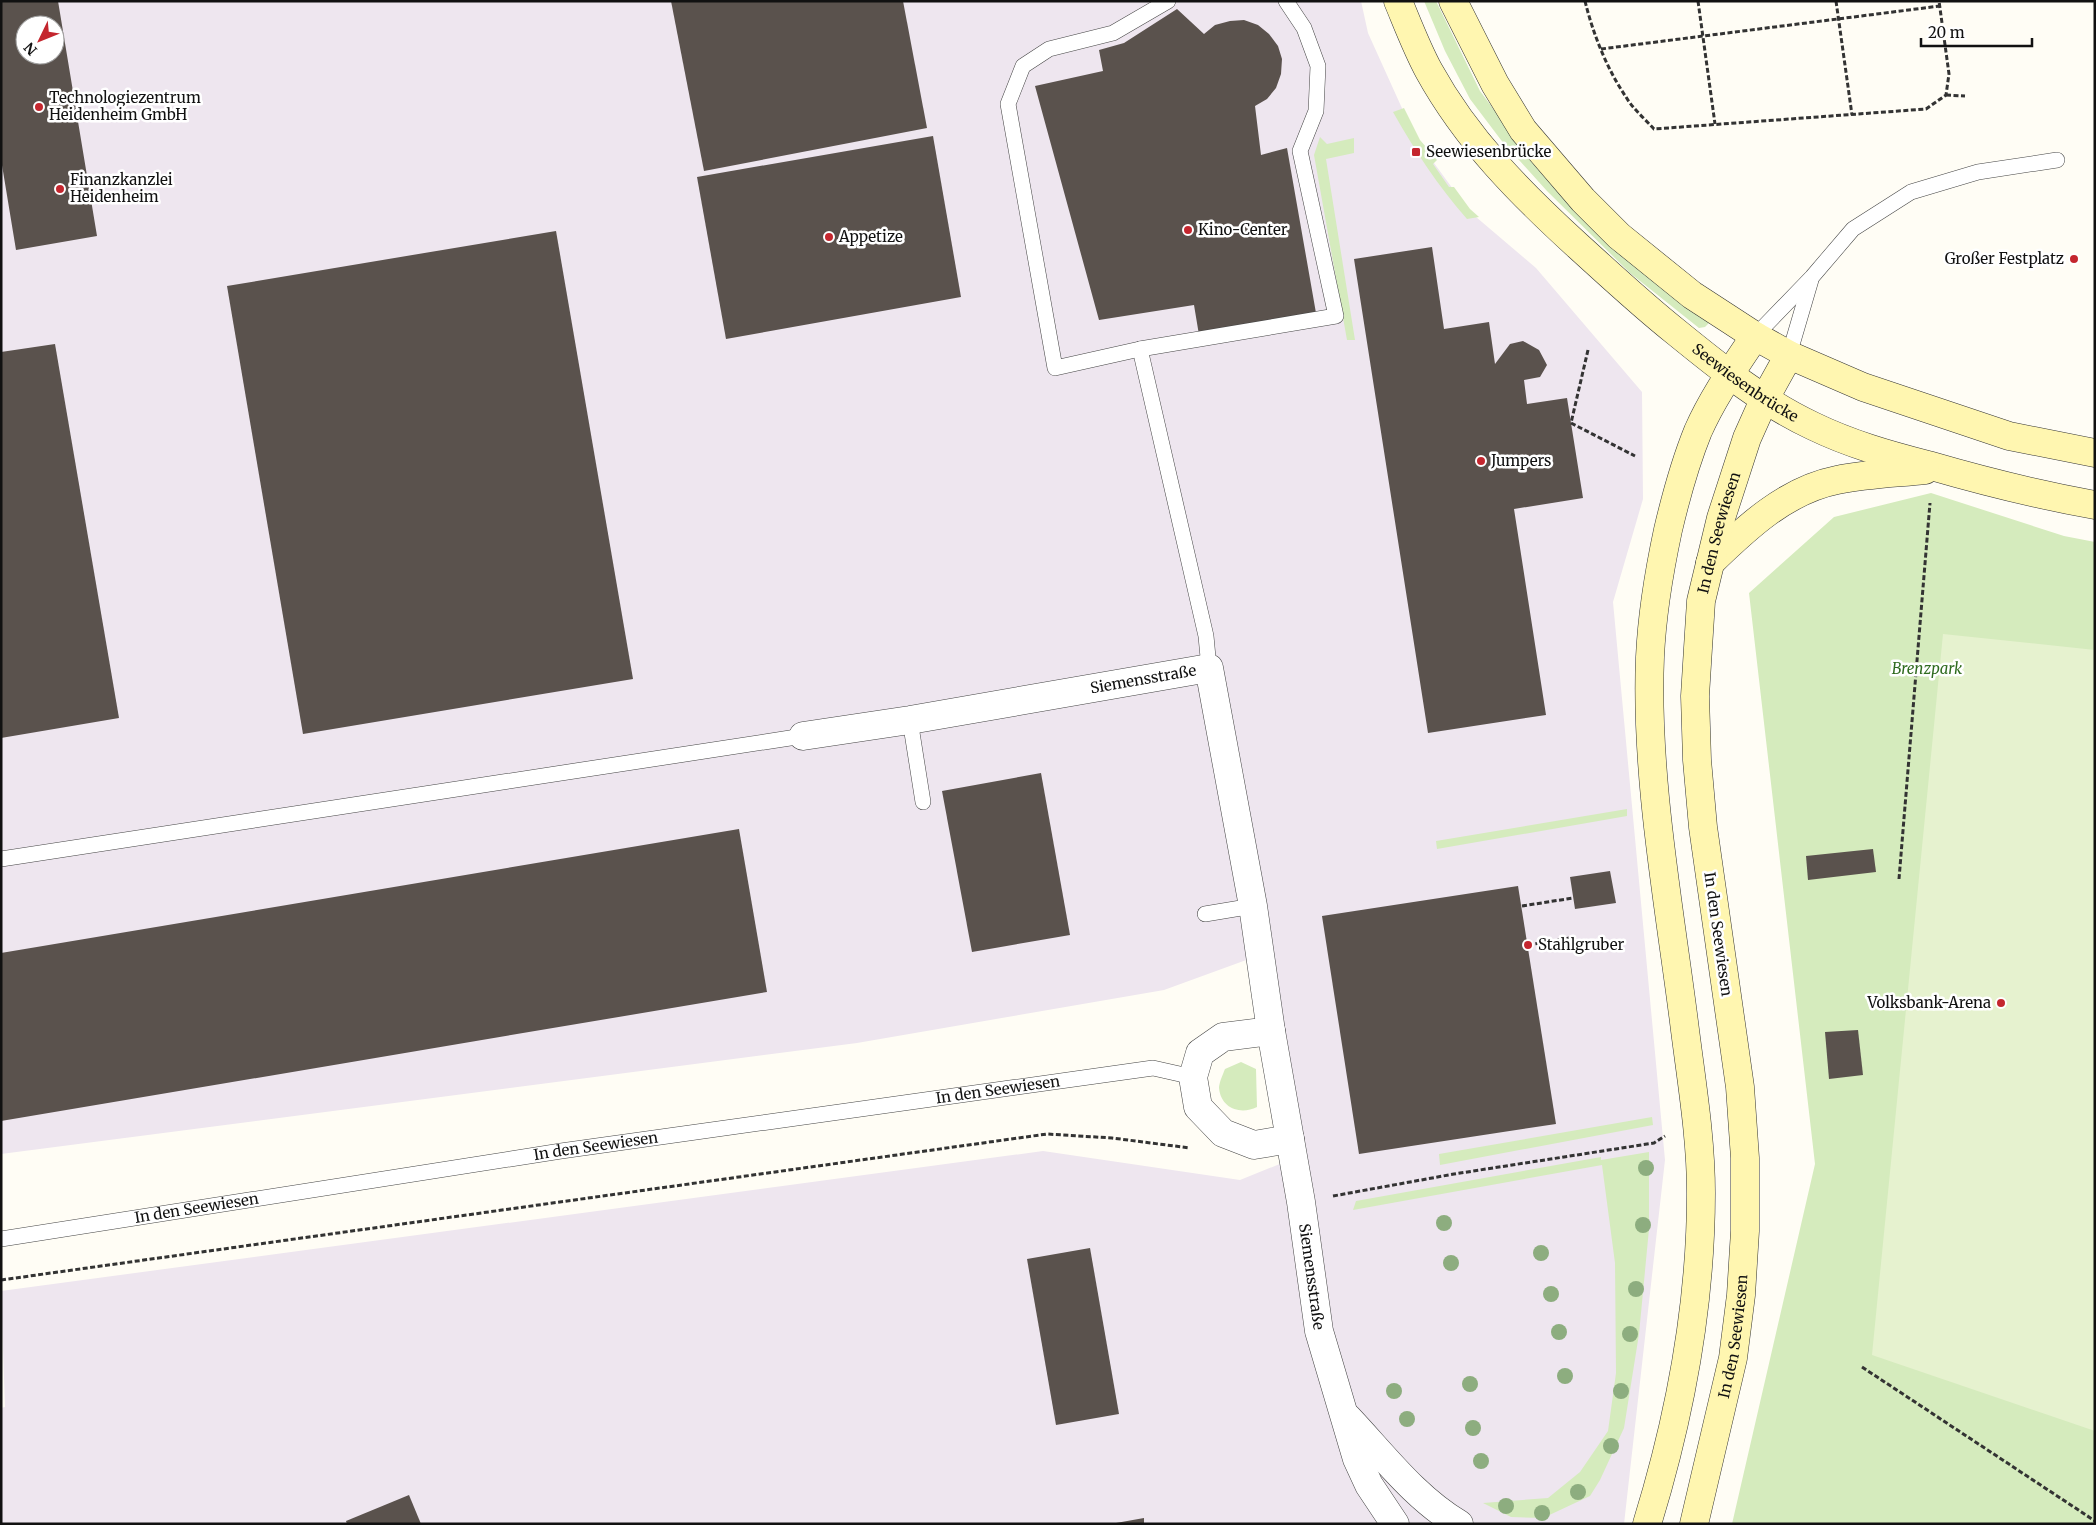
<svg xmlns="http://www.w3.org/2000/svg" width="2096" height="1525" viewBox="0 0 2096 1525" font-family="Merriweather,serif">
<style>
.industrial{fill:#eee6ef;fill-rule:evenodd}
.green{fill:#d5ebbd}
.pitch{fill:#e6f2cf}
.building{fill:#5a524d;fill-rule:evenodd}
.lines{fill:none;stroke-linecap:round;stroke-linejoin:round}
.lane-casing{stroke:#444;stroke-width:16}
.street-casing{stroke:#444;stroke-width:29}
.secondary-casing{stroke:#333;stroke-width:29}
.path{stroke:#333;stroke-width:3;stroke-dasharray:5 2.5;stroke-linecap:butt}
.lane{stroke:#fff;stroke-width:15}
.street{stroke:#fff;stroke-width:28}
.secondary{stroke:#fff6b0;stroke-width:28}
.tree{fill:#8dad7f}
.poi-dot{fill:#c4262e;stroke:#fff;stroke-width:2}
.labels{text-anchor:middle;stroke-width:5;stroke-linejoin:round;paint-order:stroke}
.poi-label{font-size:15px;fill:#111;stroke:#fff;text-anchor:start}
.street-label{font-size:15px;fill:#111;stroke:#fff}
.park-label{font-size:15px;font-style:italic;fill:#2f6b1f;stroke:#fff}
</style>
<rect width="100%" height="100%" fill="#fffdf5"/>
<path class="industrial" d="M1 1H1361L1368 33 1415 137 1469 211 1536 268 1642 392 1643 499 1613 602 1665 1160 1624 1524H1V1408L5 1407 1 1291 1043 1151 1240 1180 1292 1159 1260 955 1164 990 857 1043 1 1154ZM25 25H55V55H25Z"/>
<g class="green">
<path d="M1424 1H1436L1480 91 1542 174 1583 216 1694 309 1709 323 1705 327 1699 328 1630 273 1547 191 1501 140 1470 99 1445 51Z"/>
<path d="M1404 108 1420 140 1437 160 1433 164 1449 187H1454L1470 209 1479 217 1467 219C1438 186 1415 151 1393 112Z"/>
<path d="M1320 137 1327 144 1354 138V153L1326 159 1355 340H1347L1314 155Z"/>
<path d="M1931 493 2064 536 2095 542V1524H1732L1815 1164 1749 593 1834 517Z"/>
<path d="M1627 809V816L1437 849 1436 841Z"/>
<path d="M1241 1062 1256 1069 1257 1107C1241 1115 1221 1109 1219 1088 1219 1083 1223 1074 1225 1069Z"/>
<path d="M1652 1117 1653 1125 1440 1165 1439 1154Z"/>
<path d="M1649 1152V1229L1639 1334 1624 1428 1600 1480 1590 1496 1543 1518 1511 1517 1483 1503 1548 1498 1580 1472 1608 1431 1616 1373 1615 1263 1602 1165 1353 1210 1356 1201 1601 1157V1160Z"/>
</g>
<path class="pitch" d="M1943 634 2095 650V1431L1872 1355Z"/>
<g class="building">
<path d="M1 1H58L97 236 16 250 1 159ZM25 25H55V55H25Z"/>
<path d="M671 1H903L927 128 704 171Z"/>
<path d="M1177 9 1204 34 1215 25 1230 21 1244 20 1258 25 1269 34 1278 46 1282 59 1281 74 1276 88 1267 99 1255 106 1261 155 1287 148 1316 313 1199 335 1194 305 1099 320 1035 86 1103 71 1099 50 1124 43Z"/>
<path d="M933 136 961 297 726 339 697 177Z"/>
<path d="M556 231 633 679 303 734 227 286Z"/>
<path d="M1432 247 1444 329 1489 322 1495 364 1510 344 1523 341 1539 350 1547 365 1540 377 1524 380 1527 404 1567 398 1583 498 1514 509 1546 715 1428 733 1354 259Z"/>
<path d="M55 344 119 718 1 738V352Z"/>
<path d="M1041 773 1070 935 972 952 942 791Z"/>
<path d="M739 829 767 992 1 1121V953Z"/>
<path d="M1873 849 1876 872 1808 880 1806 856Z"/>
<path d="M1610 871 1616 903 1575 909 1570 877Z"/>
<path d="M1518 886 1556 1124 1359 1154 1322 916Z"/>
<path d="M1858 1030 1863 1075 1829 1079 1825 1032Z"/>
<path d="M1090 1248 1119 1414 1056 1425 1027 1259Z"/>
<path d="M409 1495 421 1524H347L346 1521Z"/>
<path d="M1144 1518V1524H1116V1523Z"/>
</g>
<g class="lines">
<defs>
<g id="lane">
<path d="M1168 1 1113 33 1049 49 1023 66 1008 104 1055 368 1140 349 1336 316 1300 151 1316 111 1318 66 1304 28 1286 1"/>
<path d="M1755 336 1812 277 1853 229 1911 192 1978 172 2057 160"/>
<path d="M1140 349 1206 636 1209 668"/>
<path d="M1789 355 1811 280"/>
<path d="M910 720 923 802"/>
<path d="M1 859 803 736"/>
<path d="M1205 914 1253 906"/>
<path id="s1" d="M1 1239 561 1151 1153 1068 1193 1077"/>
</g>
<g id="street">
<path id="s2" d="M803 736 910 720 1209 668 1253 906 1271 1031 1301 1202 1319 1331 1357 1459 1369 1485 1395 1524"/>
<path d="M1271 1031 1223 1037 1200 1053 1193 1077 1198 1107 1223 1133 1254 1145 1290 1139"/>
<path d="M1348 1418C1383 1455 1415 1498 1459 1524"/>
</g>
<g id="secondary">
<path id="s3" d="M1398 1C1408 25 1417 49 1429 71 1467 140 1521 194 1578 246 1610 275 1642 305 1676 332 1719 367 1762 402 1813 426 1850 444 1889 455 1928 465 1983 481 2039 495 2095 505"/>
<path d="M1453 1 1495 84 1523 130 1583 200 1619 236 1692 295 1755 336 1789 355 1863 387 2009 436 2095 453"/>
<path d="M1710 563C1746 528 1786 490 1837 480 1866 474 1896 473 1925 470"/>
<path d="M1647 1524C1680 1417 1701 1305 1701 1193 1701 1136 1691 1079 1684 1022 1669 904 1645 776 1650 657 1652 614 1659 572 1668 530 1676 496 1685 463 1698 431 1713 397 1735 366 1755 336"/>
<path id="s4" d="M1694 1524 1733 1358 1741 1295 1745 1231V1158L1740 1087 1703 827 1697 760 1695 696 1698 648 1701 601 1721 518 1747 438 1764 400 1789 355"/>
</g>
</defs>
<use href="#lane" class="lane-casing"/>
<use href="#street" class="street-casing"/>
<use href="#secondary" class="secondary-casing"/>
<g class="path">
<path d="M1585 1C1593 34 1607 69 1626 97 1633 109 1645 119 1654 129L1926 109 1946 95 1949 74 1939 1"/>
<path d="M1698 1 1715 124"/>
<path d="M1836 1 1852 115"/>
<path d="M1601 49 1940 6"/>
<path d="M1946 95 1965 96"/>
<path d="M1588 350 1571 423 1635 456"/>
<path d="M1899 879 1930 503"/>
<path d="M1522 906 1573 898"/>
<path d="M1528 945 1570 938"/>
<path d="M1333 1196 1454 1174 1654 1143 1665 1136"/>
<path d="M1 1280 1047 1134 1112 1138 1190 1148"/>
<path d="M1862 1367 2095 1521"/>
</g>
<use href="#lane" class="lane"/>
<use href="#street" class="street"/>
<use href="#secondary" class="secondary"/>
</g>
<g class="tree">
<circle cx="1646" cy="1168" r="8"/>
<circle cx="1444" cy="1223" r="8"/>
<circle cx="1643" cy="1225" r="8"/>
<circle cx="1541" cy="1253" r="8"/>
<circle cx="1451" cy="1263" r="8"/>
<circle cx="1636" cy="1289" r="8"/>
<circle cx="1551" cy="1294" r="8"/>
<circle cx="1559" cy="1332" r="8"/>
<circle cx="1630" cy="1334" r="8"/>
<circle cx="1565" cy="1376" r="8"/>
<circle cx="1470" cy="1384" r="8"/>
<circle cx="1394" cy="1391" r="8"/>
<circle cx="1621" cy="1391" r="8"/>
<circle cx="1407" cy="1419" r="8"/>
<circle cx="1473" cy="1428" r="8"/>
<circle cx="1611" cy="1446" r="8"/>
<circle cx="1481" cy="1461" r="8"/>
<circle cx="1578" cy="1492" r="8"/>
<circle cx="1506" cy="1506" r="8"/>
<circle cx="1542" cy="1513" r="8"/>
</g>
<g class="poi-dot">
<circle cx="39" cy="107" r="5"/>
<rect x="1411" y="147" width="10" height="10" rx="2.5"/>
<circle cx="60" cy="189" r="5"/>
<circle cx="1188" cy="230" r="5"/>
<circle cx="829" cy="237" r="5"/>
<circle cx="2074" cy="259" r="5"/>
<circle cx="1481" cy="461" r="5"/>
<circle cx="1528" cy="945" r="5"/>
<circle cx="2001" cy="1003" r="5"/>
</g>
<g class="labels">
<g class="poi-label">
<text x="49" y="103">Technologiezentrum<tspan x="49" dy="17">Heidenheim GmbH</tspan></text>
<text x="1426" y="157">Seewiesenbrücke</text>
<text x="70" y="185">Finanzkanzlei<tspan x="70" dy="17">Heidenheim</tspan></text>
<text x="1198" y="235">Kino-Center</text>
<text x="839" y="242">Appetize</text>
<text x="2064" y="264" text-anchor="end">Großer Festplatz</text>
<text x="1491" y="466">Jumpers</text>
<text x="1538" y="950">Stahlgruber</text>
<text x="1991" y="1008" text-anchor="end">Volksbank-Arena</text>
</g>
<g class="street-label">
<text dy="5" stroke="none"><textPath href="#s3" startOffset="524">Seewiesenbrücke</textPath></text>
<text dy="5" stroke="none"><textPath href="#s4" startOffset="1002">In den Seewiesen</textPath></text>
<text dy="5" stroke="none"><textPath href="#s2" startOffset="345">Siemensstraße</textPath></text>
<text transform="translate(1718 934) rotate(82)" y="5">In den Seewiesen</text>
<text dy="5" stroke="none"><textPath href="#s1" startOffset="1008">In den Seewiesen</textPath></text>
<text dy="5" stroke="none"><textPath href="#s1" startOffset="602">In den Seewiesen</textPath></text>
<text dy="5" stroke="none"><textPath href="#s1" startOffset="198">In den Seewiesen</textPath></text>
<text dy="5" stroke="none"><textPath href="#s2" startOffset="1029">Siemensstraße</textPath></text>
<text dy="5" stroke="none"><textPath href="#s4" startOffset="192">In den Seewiesen</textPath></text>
</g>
<g class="park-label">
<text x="1927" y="674">Brenzpark</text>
</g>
</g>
<rect width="2096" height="1525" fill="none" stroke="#111111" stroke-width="5"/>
<g transform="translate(40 40) rotate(227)"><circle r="24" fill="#ffffff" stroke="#a0a0a0"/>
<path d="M0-4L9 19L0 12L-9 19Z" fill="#c4262e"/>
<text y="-8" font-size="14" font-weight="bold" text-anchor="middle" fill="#111111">N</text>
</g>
<path d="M1921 38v8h111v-8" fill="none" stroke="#111111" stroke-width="2.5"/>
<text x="1928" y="38" font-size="15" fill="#111111" stroke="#ffffff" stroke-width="4" paint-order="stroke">20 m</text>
</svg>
